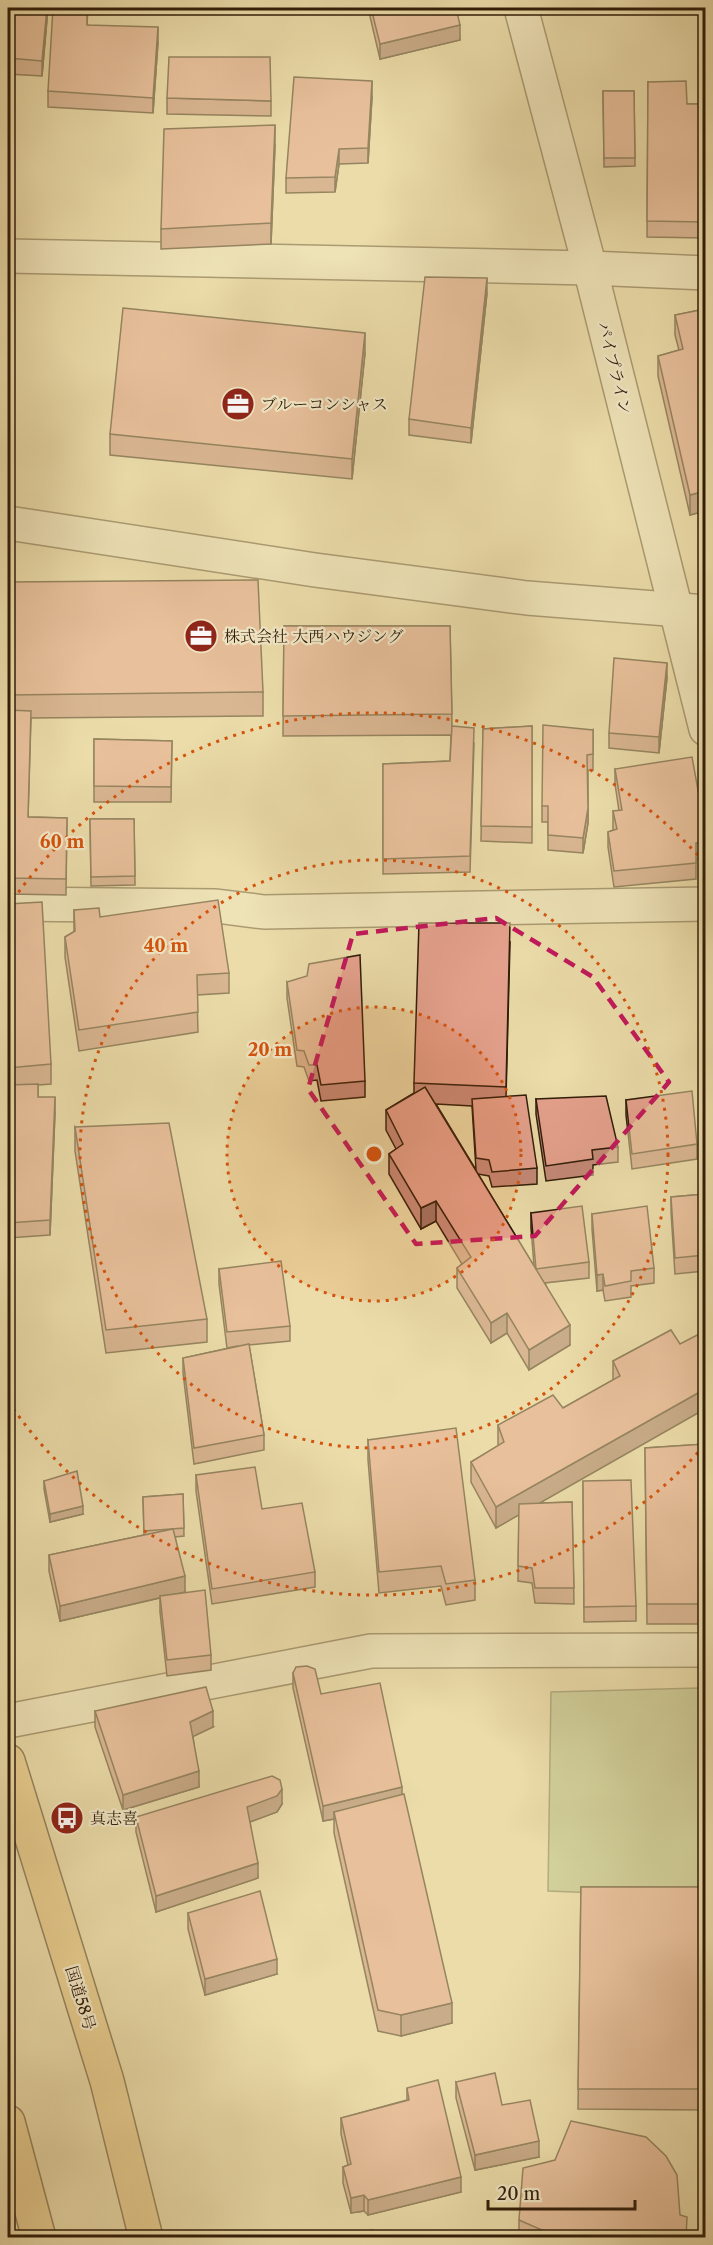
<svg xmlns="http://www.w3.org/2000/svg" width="713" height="2245" viewBox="0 0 713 2245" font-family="'Libre Caslon Text','Noto Serif JP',serif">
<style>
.green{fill:#b3c28b;stroke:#716f4a;stroke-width:1.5}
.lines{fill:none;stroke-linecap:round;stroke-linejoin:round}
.minor-casing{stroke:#5e4c30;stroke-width:36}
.highway-casing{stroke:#2f1c08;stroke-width:36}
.minor{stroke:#f2e8c7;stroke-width:33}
.highway{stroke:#e6be74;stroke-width:33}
.wall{fill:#c58a79;stroke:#2f1c08;stroke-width:1.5;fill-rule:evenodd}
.shaded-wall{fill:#a07163;stroke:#2f1c08;stroke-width:1.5}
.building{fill:#e5a18d;stroke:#2f1c08;stroke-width:1.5}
.marked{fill:none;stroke:#c2185b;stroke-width:4.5;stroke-dasharray:12 8;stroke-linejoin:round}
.ring{fill:none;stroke:#d6530c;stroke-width:3;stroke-dasharray:3 6}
.labels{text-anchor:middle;stroke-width:4.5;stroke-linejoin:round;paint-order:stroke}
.street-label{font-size:16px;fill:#2f1c08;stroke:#f2e8c7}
.poi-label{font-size:16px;fill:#2f1c08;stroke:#f2e8c7;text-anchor:start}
.centre{fill:#d6530c;stroke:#f2e8c7;stroke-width:3}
.ring-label{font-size:18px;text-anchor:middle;font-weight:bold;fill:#d6530c;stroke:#f2e8c7;stroke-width:4.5;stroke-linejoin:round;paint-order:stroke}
</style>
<rect width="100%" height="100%" fill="#ebdca9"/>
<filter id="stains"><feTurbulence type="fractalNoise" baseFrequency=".00333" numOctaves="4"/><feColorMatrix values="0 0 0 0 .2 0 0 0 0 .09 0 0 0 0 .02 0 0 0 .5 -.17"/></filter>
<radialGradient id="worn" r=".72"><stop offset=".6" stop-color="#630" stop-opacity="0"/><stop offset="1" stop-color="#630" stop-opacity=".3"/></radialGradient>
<path class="green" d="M699 1688 703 1897 548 1891 551 1692Z"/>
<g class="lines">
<defs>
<g id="minor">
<path d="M521 8 590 268 706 729"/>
<path d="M8 256 590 268 706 273"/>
<path d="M8 523 315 570 527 598 706 612"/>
<path d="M8 904 216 906 264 912 706 904"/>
<path d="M8 1721 371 1651 706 1650"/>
</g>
<g id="highway">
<path d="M8 1761 107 2081 146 2238"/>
<path d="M8 2122 39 2238"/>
</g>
</defs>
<use href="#minor" class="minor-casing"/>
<use href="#highway" class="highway-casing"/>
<use href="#minor" class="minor"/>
<use href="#highway" class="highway"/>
</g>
<g class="wall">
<path d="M8 8H48L42 76 8 74Z"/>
<path d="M88 8 87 25 158 42 153 113 48 107V91Z"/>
<path d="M368 8H456L460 40 380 59Z"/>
<path d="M648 82 687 104H705V238L647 237Z"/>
<path d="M603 91H634L635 166 604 167Z"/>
<path d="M372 97 368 163 339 164 335 192 286 193V178Z"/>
<path d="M167 98 271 101V116L167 114Z"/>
<path d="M275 145 271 244 161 249V229Z"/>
<path d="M487 293 471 443 409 435V419Z"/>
<path d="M705 309V511L690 515 658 376V356L679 350 675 335V315Z"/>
<path d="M365 353 352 479 110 455V434Z"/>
<path d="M8 582 263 692V716L31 718 28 817 67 818 66 895 8 894Z"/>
<path d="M284 626H450L452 726 474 743 470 872 383 874V764L450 761 451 735 283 736Z"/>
<path d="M667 678 659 753 609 748V733Z"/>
<path d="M532 726V843L481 841 483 729Z"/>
<path d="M593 730V770H588V823L583 853 548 850V822H542V806Z"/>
<path d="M94 739 172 741 171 802H94Z"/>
<path d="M615 769 705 829V857L696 859V879L614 887 608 847V832L613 830V811H619L615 784Z"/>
<path d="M90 819H134L135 885 91 886Z"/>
<path d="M8 904 51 1064V1084L38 1085V1097L55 1112 50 1235 8 1238Z"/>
<path d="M74 910 100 917 229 973V993L197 995 198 1032 79 1051 65 957V937L74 932Z"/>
<path d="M510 943 506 1097 537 1168V1184L492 1187 489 1176 478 1174 534 1266 531 1228V1213L589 1262V1278L545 1283 570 1345 529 1370 507 1333 491 1343 457 1288V1268L462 1264 436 1221 421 1229 389 1174V1154L396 1149 386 1130V1110L414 1093V1083ZM436 1104 472 1106 476 1170Z"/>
<path d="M287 982 365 1081V1097L321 1101 317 1080 309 1081 304 1067 297 1066 287 998Z"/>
<path d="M536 1099 618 1147V1162L593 1165V1175L546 1181 536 1114Z"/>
<path d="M626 1100 697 1144V1159L632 1169 626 1115Z"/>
<path d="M75 1127 207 1319V1342L106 1353 75 1151Z"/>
<path d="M705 1194V1271L675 1274 671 1212V1197Z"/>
<path d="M592 1214 654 1268V1283L631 1286V1297L605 1301 603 1290 597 1291 592 1229Z"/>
<path d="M219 1269 290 1326V1341L249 1345 264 1435V1450L194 1464 183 1373V1358L238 1346 227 1348 219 1284Z"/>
<path d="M671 1330 539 1503 572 1502 574 1604 535 1603 532 1583 518 1581 519 1514 496 1528 471 1482V1462L498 1446V1425L563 1408 613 1380V1361Z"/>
<path d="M368 1440 475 1580V1600L446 1605 441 1586 379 1593 368 1460Z"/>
<path d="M705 1444V1624H647L645 1448Z"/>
<path d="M196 1475 262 1509 315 1572V1587L212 1604 196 1491Z"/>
<path d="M44 1481 83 1514 50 1522 44 1489Z"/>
<path d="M583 1481 636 1606V1621L584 1622Z"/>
<path d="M183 1494 184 1536 175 1537 185 1592 173 1595 211 1655V1670L167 1676 160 1612V1598L60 1621 49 1571V1555L144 1535 143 1497Z"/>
<path d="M293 1673 321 1694 402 1794 452 2023 401 2036 378 2031 334 1833V1819L323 1821 293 1688Z"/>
<path d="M95 1711 213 1727 193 1736 199 1787 123 1810 95 1727Z"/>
<path d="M282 1804 277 1812 250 1822 258 1878 156 1912 136 1832V1817Z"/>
<path d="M581 1887H705V2110L578 2109Z"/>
<path d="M188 1913 277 1974 205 1995 188 1929Z"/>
<path d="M456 2082 539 2157 475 2170 456 2098Z"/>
<path d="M407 2088 461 2192 368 2215 364 2211 351 2213 343 2183V2167L348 2165 341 2134V2118L407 2100Z"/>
<path d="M680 2215 687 2238H519V2220Z"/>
</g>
<g class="shaded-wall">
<path d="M47 8H48L42 76V61Z"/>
<path d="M460 25V40L380 59V44Z"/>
<path d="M158 27V42L153 113V98Z"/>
<path d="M372 81V97L368 163V148Z"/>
<path d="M275 125V145L271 244V223Z"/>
<path d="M339 149V164L335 192V177Z"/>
<path d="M487 278V293L471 443V428Z"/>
<path d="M365 333V353L352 479V459Z"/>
<path d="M705 491V511L690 515V495Z"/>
<path d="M667 663V678L659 753V737Z"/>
<path d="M588 808V823L583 853V838Z"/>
<path d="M55 1097V1112L50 1235V1220Z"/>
<path d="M436 1201V1221L421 1229V1208Z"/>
<path d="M603 1274V1290L597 1291V1275Z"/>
<path d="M507 1313V1333L491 1343V1323Z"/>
<path d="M570 1325V1345L529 1370V1350Z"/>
<path d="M705 1389V1409L496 1528V1507Z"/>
<path d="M83 1506V1514L50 1522V1514Z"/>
<path d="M185 1576V1592L60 1621V1606Z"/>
<path d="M213 1711V1727L190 1738V1722Z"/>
<path d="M199 1771V1787L123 1810V1795Z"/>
<path d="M402 1787V1803L334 1812V1819L323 1821V1806Z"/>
<path d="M282 1789V1804L277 1812 247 1823V1807Z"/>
<path d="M258 1863V1878L156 1912V1896Z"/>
<path d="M277 1959V1974L205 1995V1979Z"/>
<path d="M452 2003V2023L401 2036V2015Z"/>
<path d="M539 2141V2157L475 2170V2155Z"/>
<path d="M461 2177V2192L368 2215V2200Z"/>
<path d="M364 2195V2211L351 2213V2198Z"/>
</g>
<g class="building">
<path d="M8 8H47L42 61 8 58Z"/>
<path d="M53 8H87V25L158 27 153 98 48 91Z"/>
<path d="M371 8H456L460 25 380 44Z"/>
<path d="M169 57H270L271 101 167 98Z"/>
<path d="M294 77 372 81 368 148 339 149 335 177 286 178Z"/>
<path d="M686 81 687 104H705V222L647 221 648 82Z"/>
<path d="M603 91H634L635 158H604Z"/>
<path d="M275 125 271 223 161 229 164 129Z"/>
<path d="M425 277 487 278 471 428 409 419Z"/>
<path d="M123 308 365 333 352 459 110 434Z"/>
<path d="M705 309V491L690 495 658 356 683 349 675 315Z"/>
<path d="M258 580 263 692 8 695V582Z"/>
<path d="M284 626H450L452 714 283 716Z"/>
<path d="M614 658 667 663 659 737 609 733Z"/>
<path d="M8 710 31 711 28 817 67 818 66 879 8 878Z"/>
<path d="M543 725 593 730V754L587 755 588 808 583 838 548 835V806H542Z"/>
<path d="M452 726 474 728 470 856 383 859V764L450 761Z"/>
<path d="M532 726V827L481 826 483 729Z"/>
<path d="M94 739 172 741 171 787 94 786Z"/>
<path d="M692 757 705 829V842L696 843V863L614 871 608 832 617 829 613 811 622 810 615 769Z"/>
<path d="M90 819H134L135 876 91 877Z"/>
<path d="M218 900 229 973 197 975 198 1012 79 1030 65 937 75 931 74 910 99 908 100 917Z"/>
<path d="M42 902 51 1064 8 1068V904Z"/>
<path d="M419 923H510L506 1087 414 1083Z"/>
<path d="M360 955 365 1081 321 1085 317 1065H309L304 1051 297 1050 287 982 307 976 309 964Z"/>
<path d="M38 1084V1097H55L50 1220 8 1223V1085Z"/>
<path d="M425 1087 570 1325 529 1350 507 1313 491 1323 457 1268 471 1257 436 1201 421 1208 389 1154 403 1144 386 1110Z"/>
<path d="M692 1091 697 1144 632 1154 626 1100Z"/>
<path d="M526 1095 537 1168 492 1172 489 1160 476 1158 472 1099Z"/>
<path d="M606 1096 618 1147 592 1150 593 1159 546 1166 536 1099Z"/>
<path d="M169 1123 207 1319 106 1330 75 1127Z"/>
<path d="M705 1194V1255L675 1258 671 1197Z"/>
<path d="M582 1206 589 1262 536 1269 531 1213Z"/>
<path d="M647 1206 654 1268 631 1271V1281L605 1286 603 1274 597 1275 592 1214Z"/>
<path d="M281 1261 290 1326 227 1332 219 1269Z"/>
<path d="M671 1330 680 1344 705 1331V1389L496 1507 471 1462 504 1442 498 1425 553 1395 563 1408 620 1376 613 1361Z"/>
<path d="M249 1344 264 1435 194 1448 183 1358Z"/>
<path d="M456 1428 475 1580 446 1584 441 1566 379 1572 368 1440Z"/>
<path d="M705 1444V1604H647L645 1448Z"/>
<path d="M255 1467 262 1509 302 1503 315 1572 212 1589 196 1475Z"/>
<path d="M77 1471 83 1506 50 1514 44 1481Z"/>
<path d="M631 1480 636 1606 584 1607 583 1481Z"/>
<path d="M183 1494 184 1528 144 1531 143 1497Z"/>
<path d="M572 1502 574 1588H535L532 1568 518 1566 519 1504Z"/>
<path d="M173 1529 185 1576 60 1606 49 1555Z"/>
<path d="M205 1590 211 1655 167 1660 160 1596Z"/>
<path d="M307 1666 315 1669 321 1694 380 1683 402 1787 323 1806 293 1673 296 1667Z"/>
<path d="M206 1687 213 1711 190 1722 199 1771 123 1795 95 1711Z"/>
<path d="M272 1776 280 1780 282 1789 277 1796 247 1807 258 1863 156 1896 136 1817Z"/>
<path d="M404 1794 452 2003 401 2015 378 2010 334 1812Z"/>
<path d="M581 1887H705V2089H578Z"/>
<path d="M260 1891 277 1959 205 1979 188 1913Z"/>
<path d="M495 2073 502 2105 530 2100 539 2141 475 2155 456 2082Z"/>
<path d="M438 2080 461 2177 368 2200 364 2195 351 2198 343 2167 351 2164 341 2118 409 2100 407 2088Z"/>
<path d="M571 2121 646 2137 666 2156 677 2175 680 2215 687 2217 686 2238H560L519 2220 523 2168 555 2160Z"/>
<path d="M372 2230 373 2238H336Z"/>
<path d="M477 2231V2238H446V2236Z"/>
<path d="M289 2232 290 2238H264Z"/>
</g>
<path d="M0 0H713V2245H0ZM496 918 593 977 669 1082 535 1236 416 1244 308 1089 353 934Z" fill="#ebdca9" fill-opacity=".55" fill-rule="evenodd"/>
<path class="marked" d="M496 918 593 977 669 1082 535 1236 416 1244 308 1089 353 934Z"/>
<circle cx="374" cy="1154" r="147" fill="#d6530c" fill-opacity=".12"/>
<g class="ring">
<circle cx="374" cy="1154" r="147"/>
<circle cx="374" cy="1154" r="294"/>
<path d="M704 1446A441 441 0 0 1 8 1401M8 907A441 441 0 0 1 704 862"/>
</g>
<defs>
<symbol id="office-disc" viewBox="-11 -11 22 22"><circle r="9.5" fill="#8f2418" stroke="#f2e8c7"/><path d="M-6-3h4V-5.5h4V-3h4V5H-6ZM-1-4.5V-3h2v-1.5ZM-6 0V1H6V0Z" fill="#fff"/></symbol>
<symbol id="bus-disc" viewBox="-11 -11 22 22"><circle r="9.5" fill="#8f2418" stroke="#f2e8c7"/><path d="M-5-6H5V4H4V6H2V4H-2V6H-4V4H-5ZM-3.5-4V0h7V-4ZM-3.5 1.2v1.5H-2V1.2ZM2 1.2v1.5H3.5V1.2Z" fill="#fff"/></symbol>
</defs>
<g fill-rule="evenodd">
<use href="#office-disc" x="219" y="385" width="38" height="38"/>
<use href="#office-disc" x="182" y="617" width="38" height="38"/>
<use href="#bus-disc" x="48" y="1799" width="38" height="38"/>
</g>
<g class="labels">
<g class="street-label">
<text transform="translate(615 368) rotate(76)" y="6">パイプライン</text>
<text transform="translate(81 1998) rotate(73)" y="6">国道58号</text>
</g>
<g class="poi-label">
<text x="261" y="410">ブルーコンシャス</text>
<text x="224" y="642">株式会社 大西ハウジング</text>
<text x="90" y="1824">真志喜</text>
</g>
</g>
<circle cx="374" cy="1154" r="9" class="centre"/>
<g class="ring-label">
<text x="62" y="848">60 m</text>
<text x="166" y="952">40 m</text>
<text x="270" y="1056">20 m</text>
</g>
<rect width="713" height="2245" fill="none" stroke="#ebdca9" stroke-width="30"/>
<rect x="9" y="9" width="695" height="2227" fill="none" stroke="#2f1c08" stroke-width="3"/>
<rect x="15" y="15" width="683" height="2215" fill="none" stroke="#2f1c08" stroke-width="1.5"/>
<path d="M488 2200v9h147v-9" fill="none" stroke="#2f1c08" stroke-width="3"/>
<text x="497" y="2200" font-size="18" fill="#2f1c08" stroke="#f2e8c7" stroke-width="4.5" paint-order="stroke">20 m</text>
<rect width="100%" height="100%" filter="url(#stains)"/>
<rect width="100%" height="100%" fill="url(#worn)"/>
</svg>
